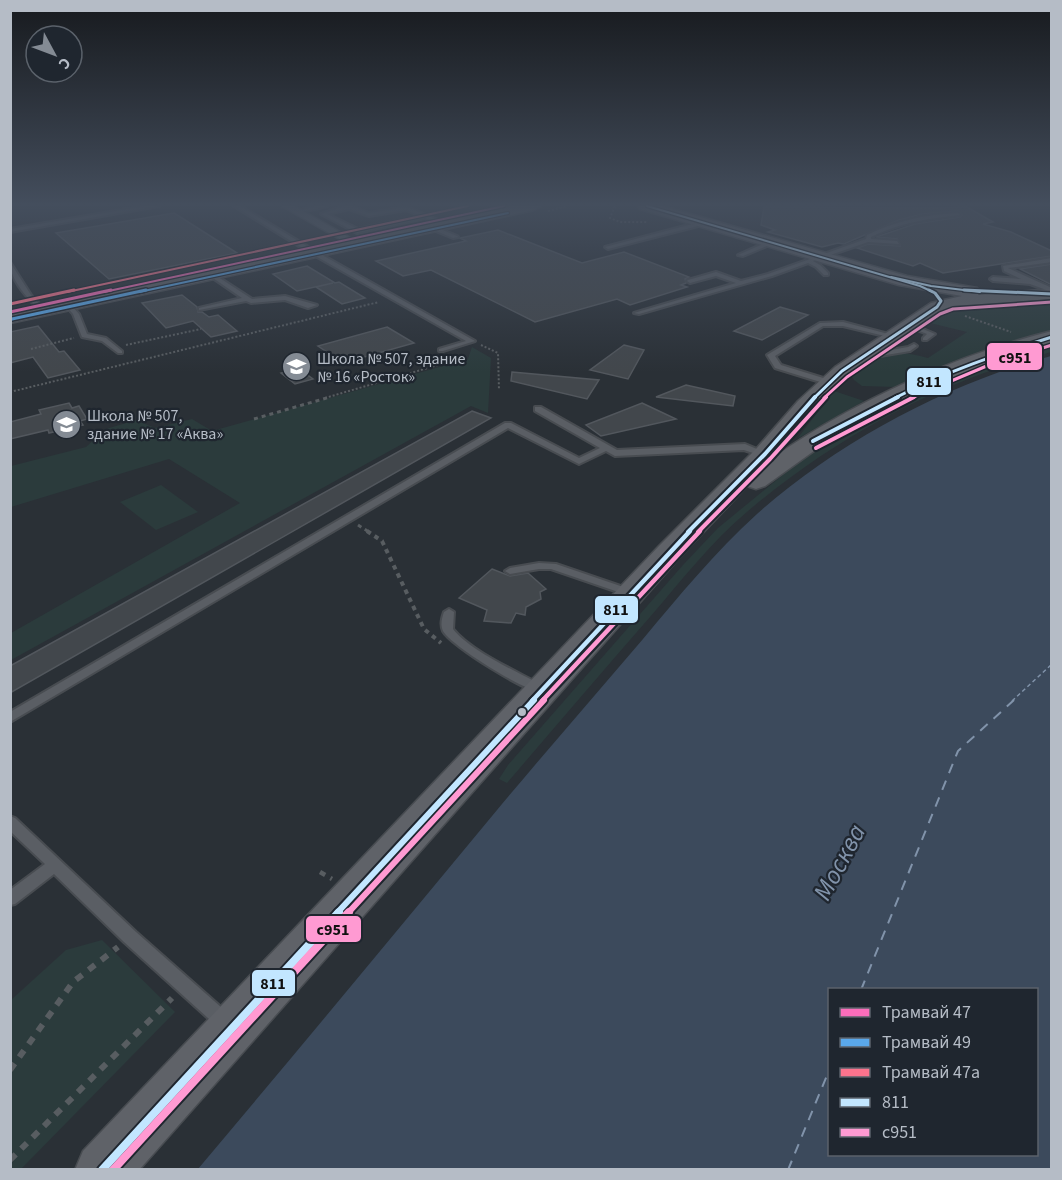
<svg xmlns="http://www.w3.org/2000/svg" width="1062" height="1180" viewBox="0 0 1062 1180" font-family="'Source Sans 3',sans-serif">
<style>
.green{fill:#2b3b3c}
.water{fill:#3c4a5c;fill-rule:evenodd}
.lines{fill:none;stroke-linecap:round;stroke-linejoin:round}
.ferry-far1{stroke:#8193aa;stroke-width:1.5;stroke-dasharray:4 3;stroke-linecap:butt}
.ferry{stroke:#8193aa;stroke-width:2;stroke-dasharray:10 8;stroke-linecap:butt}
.building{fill:#42474c;stroke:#52575d;stroke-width:1.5}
.lane-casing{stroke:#484c51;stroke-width:4}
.street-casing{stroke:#484c51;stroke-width:3}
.secondary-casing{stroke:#484c51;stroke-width:3}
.path-far4{stroke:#585d61;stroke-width:2;stroke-dasharray:2 2;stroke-linecap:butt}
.path-far3{stroke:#585d61;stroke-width:3;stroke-dasharray:4 4;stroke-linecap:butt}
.path-far2{stroke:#585d61;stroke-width:4;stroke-dasharray:4.5 4.5;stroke-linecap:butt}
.path-far1{stroke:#585d61;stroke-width:4.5;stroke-dasharray:6 6;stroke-linecap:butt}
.path{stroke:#585d61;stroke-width:6;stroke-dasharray:8 8;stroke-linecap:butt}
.lane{fill:#5a5e64;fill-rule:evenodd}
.street{fill:#5a5e64;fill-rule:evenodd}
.secondary{fill:#5f6268;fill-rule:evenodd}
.bus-1-far5-casing{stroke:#1f262f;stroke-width:4.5}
.bus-1-far4-casing{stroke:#1f262f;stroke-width:6}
.bus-1-far3-casing{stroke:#1f262f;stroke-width:8}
.bus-1-far2-casing{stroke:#1f262f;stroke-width:9}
.bus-1-far1-casing{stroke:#1f262f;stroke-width:10}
.bus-1-casing{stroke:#1f262f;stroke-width:12}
.bus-2-far4-casing{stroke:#1f262f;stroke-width:6}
.bus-2-far3-casing{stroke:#1f262f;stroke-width:8}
.bus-2-far2-casing{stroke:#1f262f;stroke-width:9}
.bus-2-far1-casing{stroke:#1f262f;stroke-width:10}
.bus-2-casing{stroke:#1f262f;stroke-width:12}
.bus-1-far5{stroke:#c2e6ff;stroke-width:2}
.bus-1-far4{stroke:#c2e6ff;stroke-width:3}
.bus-1-far3{stroke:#c2e6ff;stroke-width:4}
.bus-1-far2{stroke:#c2e6ff;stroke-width:4.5}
.bus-1-far1{stroke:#c2e6ff;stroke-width:6}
.bus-1{stroke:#c2e6ff;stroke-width:8}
.bus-2-far4{stroke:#ff9ad2;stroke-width:3}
.bus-2-far3{stroke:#ff9ad2;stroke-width:4}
.bus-2-far2{stroke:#ff9ad2;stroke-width:4.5}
.bus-2-far1{stroke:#ff9ad2;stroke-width:6}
.bus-2{stroke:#ff9ad2;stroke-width:8}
.tram-1-far1-casing{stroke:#1f262f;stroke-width:4.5}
.tram-1-casing{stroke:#1f262f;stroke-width:6}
.tram-2-far1-casing{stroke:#1f262f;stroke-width:4.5}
.tram-2-casing{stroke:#1f262f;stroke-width:6}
.tram-3-far1-casing{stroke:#1f262f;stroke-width:4.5}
.tram-3-casing{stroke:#1f262f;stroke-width:6}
.tram-1-far1{stroke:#fb6dba;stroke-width:2}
.tram-1{stroke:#fb6dba;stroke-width:3}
.tram-2-far1{stroke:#5aa8eb;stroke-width:2}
.tram-2{stroke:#5aa8eb;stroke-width:3}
.tram-3-far1{stroke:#fc738d;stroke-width:2}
.tram-3{stroke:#fc738d;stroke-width:3}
.bus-dot{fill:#b5bcc6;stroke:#1f262f;stroke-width:2}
.labels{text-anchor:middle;stroke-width:4.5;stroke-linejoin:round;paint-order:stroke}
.far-poi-label{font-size:16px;fill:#b5bcc6;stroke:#1f262f;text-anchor:start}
.near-water-label{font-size:26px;font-style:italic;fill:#8193aa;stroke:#1f262f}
.line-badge{stroke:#1f262f;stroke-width:2}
.pale-badge-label{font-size:16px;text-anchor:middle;font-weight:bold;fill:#111}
</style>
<rect width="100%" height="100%" fill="#2a3036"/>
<g class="green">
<path d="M1051 298V331L1024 338 894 387 862 386 854 380 850 374C878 354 894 348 928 358L967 332 930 323 931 319C965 297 1012 301 1051 298Z"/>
<path d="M472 347 491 358 488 413 471 406 11 660V633L240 503 169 459 11 507V466L86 447 106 429 136 420 155 428 192 419 212 431 468 359Z"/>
<path d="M1051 347V352C939 382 837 436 748 511 711 542 681 581 650 617 602 672 555 727 507 783L499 779 508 765 683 565 718 528 796 464 829 441 907 399 1003 361Z"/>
<path d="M834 391 864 401 797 439Z"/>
<path d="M161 485 198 512 156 530 120 502Z"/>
<path d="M102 940 175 1012 21 1169H11V1000L66 950Z"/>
</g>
<path class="water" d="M1051 356V1169H198C300 1048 401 926 502 804 549 748 596 694 643 639 679 596 715 552 757 514 838 442 946 384 1051 356ZM830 990H1036V1154H830Z"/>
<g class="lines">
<path class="ferry-far1" d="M1012 701 1052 664"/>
<g class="ferry">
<path d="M861 990 958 751 1014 700"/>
<path d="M788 1170 830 1068"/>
</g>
</g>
<g class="building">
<path d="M764 207 936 208 967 207 993 222 983 224 1011 232 1052 251V256L943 273 920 263 913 266 857 248 868 244 900 246 897 239 876 237 915 224 960 217 962 215 958 211 922 214 899 220 844 244 838 243 822 247 768 232 775 230 761 225Z"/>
<path d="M174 213 237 253 109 279 56 233Z"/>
<path d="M498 230 582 263 624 252 689 277 685 279 686 283 681 285 687 287 630 305 617 299 535 322 431 270 403 276 376 261 466 241 460 238Z"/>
<path d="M1052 264V285L1020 269Z"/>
<path d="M307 266 335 283 339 282 365 298 342 304 316 287 333 283 297 291 273 274Z"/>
<path d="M182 295 197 307 198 312H202L209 317 218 315 237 331 211 337 193 321 166 328 142 303Z"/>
<path d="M780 307 808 315 762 340 734 331Z"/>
<path d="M38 326 59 352 64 351 80 370 48 378 33 357 10 363V332Z"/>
<path d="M387 327 414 343 343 363 318 346Z"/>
<path d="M624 345 644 350 628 379 590 370Z"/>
<path d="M298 368 313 379 295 384 281 373Z"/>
<path d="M512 372 599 380 587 399 511 381Z"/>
<path d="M686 385 735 396 733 406 656 397Z"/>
<path d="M69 403 72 408 79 406 87 419 80 421 83 425 49 433 48 430 10 439V422L41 414 39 410Z"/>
<path d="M642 403 676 419 601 436 586 425Z"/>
<path d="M472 411 491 418 10 693V666Z"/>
<path d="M492 569 510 576 528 573 546 589 540 592 541 599 526 607 525 615 516 613 511 623 484 621 487 610 459 598Z"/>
</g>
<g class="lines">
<defs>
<g id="lane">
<path d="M145 206H159L10 232V229Z"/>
<path d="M234 206H240L315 251 475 341 443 351H439V349L466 341 312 254Z"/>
<path d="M316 206H327L297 213 295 212Z"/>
<path d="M345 206H352L369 213 407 207 450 225 445 226 425 218 357 233 321 214ZM349 209 369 216 406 210 421 216 358 229 327 214Z"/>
<path d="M958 213 960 215C927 219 902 222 871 237V239L897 241 899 244 868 242 813 261 820 265 828 273V275H824L816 267 808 263 772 276 639 314 634 313 736 283 716 276 690 283 687 281 688 280 716 272 741 281 768 274 866 239 867 235C896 221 926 214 958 213Z"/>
<path d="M704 221 706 224 608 249 605 247Z"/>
<path d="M433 226 457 236 458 237 453 238 431 229Z"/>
<path d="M772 240 774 243 743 256 738 255Z"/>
<path d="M1052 258V262L1008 268 1052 288V292L1030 284 993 281 990 279 993 277 1021 279 1004 271 1003 266Z"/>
<path d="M10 262 31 295 45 310V312H41C29 299 10 281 10 262Z"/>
<path d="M212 273 252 299 285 296 317 305 308 308 285 300 251 303 246 301 199 310V308L242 298 210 276 209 275Z"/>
<path d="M67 305H71L79 314 87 334 106 338 122 351V353H118L102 341 82 337 73 314 66 306Z"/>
<path d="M843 322 896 336 893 338 843 326H823L775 356 781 365 833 381 834 383 830 385 775 368 767 355 820 323Z"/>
<path d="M907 324H911L935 334 927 340H923V338L927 334 907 326Z"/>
<path d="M914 344 917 346 910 351 868 358 864 356 868 354 908 347Z"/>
<path d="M535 407H541L617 450 745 444 769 454 765 457 744 450 615 456 606 451 579 464 508 428 10 722V712L505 423H511L579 458 600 448 535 411Z"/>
<path d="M539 563 556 564 635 591 636 593 635 595H627L551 569H539L510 574 505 571 510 568Z"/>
<path d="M449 609 454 612 453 629C470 651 518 672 543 686L545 689 543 692C530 695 450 645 443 631 440 624 442 618 444 612Z"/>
<path d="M10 816 15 818 136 932 231 1016 233 1022 231 1028 225 1030 219 1028 124 942 54 874 15 904 10 905V890L45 864 10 831Z"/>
</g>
<path id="street" d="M282 206H294L361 244 356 247 352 246Z"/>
<g id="secondary">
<path d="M512 206H541L534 210 10 323V312Z"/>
<path d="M638 206H662L907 276 977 288 980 292 978 295 1052 289V299L954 307 943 311 849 375 814 411 777 455C855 401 959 354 1052 331V343L993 362 930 389 825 443 765 486 756 489 747 486 679 558 139 1170H75L83 1151 659 546 756 449 798 401 835 367 931 303 962 296 899 285 640 209Z"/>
</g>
</defs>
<use href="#lane" class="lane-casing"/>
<use href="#street" class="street-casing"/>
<use href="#secondary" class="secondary-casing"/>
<g class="path-far4">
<path d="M615 206 610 218 620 222H647"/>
<path d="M548 211 568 206"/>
<path d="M965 316 1011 332"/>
<path d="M126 345 201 329"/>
<path d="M481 345 498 353 499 390"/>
<path d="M31 349 74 338"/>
<path d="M10 392 379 302"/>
<path d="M325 398 462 358V354"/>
</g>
<g class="path-far3">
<path d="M254 419 330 397"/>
<path d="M358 525 369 532"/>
</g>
<path class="path-far2" d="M367 531 382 541 424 629 441 643"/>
<path class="path-far1" d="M320 872 332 879"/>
<g class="path">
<path d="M10 1070 73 982 118 947"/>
<path d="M10 1160 172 998"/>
</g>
<use href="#lane" class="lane"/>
<use href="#street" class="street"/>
<use href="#secondary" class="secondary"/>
<defs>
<g id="bus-1-far5">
<path d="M647 206 920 286 933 292"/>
<path d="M891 277 931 286 980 292"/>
</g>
<g id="bus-1-far4">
<path d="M964 290 1052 294"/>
<path d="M814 398 842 371 937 307 941 301 935 293 929 290"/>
<path d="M895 398C945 372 998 354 1052 337"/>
</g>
<g id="bus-1-far3">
<path d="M813 441 898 397"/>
<path d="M688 532 765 454 815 397"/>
</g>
<path id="bus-1-far2" d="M532 701 690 531"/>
<path id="bus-1-far1" d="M337 913 534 700"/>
<path id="bus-1" d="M102 1170 339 912"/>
<g id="bus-2-far4">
<path d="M824 398 847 377 940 314 953 309 1052 302"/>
<path d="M911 398 989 365 1052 345"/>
</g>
<g id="bus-2-far3">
<path d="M816 448 914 397"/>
<path d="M698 532 770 459 826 397"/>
</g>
<path id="bus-2-far2" d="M542 701 700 531"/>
<path id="bus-2-far1" d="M348 913 544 700"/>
<path id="bus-2" d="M113 1170 349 912"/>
</defs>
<use href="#bus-1-far5" class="bus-1-far5-casing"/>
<use href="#bus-1-far4" class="bus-1-far4-casing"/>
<use href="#bus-1-far3" class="bus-1-far3-casing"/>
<use href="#bus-1-far2" class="bus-1-far2-casing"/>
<use href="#bus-1-far1" class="bus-1-far1-casing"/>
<use href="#bus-1" class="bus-1-casing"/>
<use href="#bus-2-far4" class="bus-2-far4-casing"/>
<use href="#bus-2-far3" class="bus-2-far3-casing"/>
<use href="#bus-2-far2" class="bus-2-far2-casing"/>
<use href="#bus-2-far1" class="bus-2-far1-casing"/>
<use href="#bus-2" class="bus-2-casing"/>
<use href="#bus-1-far5" class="bus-1-far5"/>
<use href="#bus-1-far4" class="bus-1-far4"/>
<use href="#bus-1-far3" class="bus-1-far3"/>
<use href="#bus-1-far2" class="bus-1-far2"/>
<use href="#bus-1-far1" class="bus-1-far1"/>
<use href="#bus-1" class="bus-1"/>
<use href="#bus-2-far4" class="bus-2-far4"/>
<use href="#bus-2-far3" class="bus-2-far3"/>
<use href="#bus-2-far2" class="bus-2-far2"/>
<use href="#bus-2-far1" class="bus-2-far1"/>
<use href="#bus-2" class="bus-2"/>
<defs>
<path id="tram-1-far1" d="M104 292 504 206"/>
<path id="tram-1" d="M10 312 111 290"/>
<path id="tram-2-far1" d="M139 292 508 213"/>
<path id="tram-2" d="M12 319 146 290"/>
<path id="tram-3-far1" d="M67 292 468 206"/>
<path id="tram-3" d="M10 304 74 290"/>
</defs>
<use href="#tram-1-far1" class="tram-1-far1-casing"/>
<use href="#tram-1" class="tram-1-casing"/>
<use href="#tram-2-far1" class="tram-2-far1-casing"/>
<use href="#tram-2" class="tram-2-casing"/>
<use href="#tram-3-far1" class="tram-3-far1-casing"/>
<use href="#tram-3" class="tram-3-casing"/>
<use href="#tram-1-far1" class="tram-1-far1"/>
<use href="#tram-1" class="tram-1"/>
<use href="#tram-2-far1" class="tram-2-far1"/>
<use href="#tram-2" class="tram-2"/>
<use href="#tram-3-far1" class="tram-3-far1"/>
<use href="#tram-3" class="tram-3"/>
</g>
<linearGradient id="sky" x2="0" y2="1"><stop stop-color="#171a1e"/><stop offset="0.55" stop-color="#444e5d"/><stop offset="1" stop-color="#444e5d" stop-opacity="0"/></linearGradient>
<rect width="1062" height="372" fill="url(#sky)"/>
<defs>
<symbol id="school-disc" viewBox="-11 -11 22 22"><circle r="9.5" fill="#848b94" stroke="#1f262f"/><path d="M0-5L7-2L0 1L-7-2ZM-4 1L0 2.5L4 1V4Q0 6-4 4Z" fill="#fff"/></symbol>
</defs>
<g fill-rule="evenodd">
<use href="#school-disc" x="280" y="350" width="33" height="33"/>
<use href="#school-disc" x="50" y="408" width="33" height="33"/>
</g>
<circle class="bus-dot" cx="522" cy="712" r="5"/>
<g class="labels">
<g class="far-poi-label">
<text x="317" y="364">Школа № 507, здание<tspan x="317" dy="18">№ 16 «Росток»</tspan></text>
<text x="87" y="421">Школа № 507,<tspan x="87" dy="18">здание № 17 «Аква»</tspan></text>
</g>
<g class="near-water-label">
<text transform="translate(839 862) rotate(-62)" y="9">Москва</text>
</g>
</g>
<g class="line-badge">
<rect x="986" y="342" width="57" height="29" rx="6" fill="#ff9ad2"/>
<rect x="906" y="367" width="46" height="29" rx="6" fill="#c2e6ff"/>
<rect x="594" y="595" width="45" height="29" rx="6" fill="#c2e6ff"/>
<rect x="305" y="915" width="57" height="28" rx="6" fill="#ff9ad2"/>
<rect x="251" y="969" width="45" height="28" rx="6" fill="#c2e6ff"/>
</g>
<g class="pale-badge-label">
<text x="1015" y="363">с951</text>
<text x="929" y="387">811</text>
<text x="616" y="615">811</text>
<text x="333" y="935">с951</text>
<text x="273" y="989">811</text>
</g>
<rect width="1062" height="1180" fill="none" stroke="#b5bcc6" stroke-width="24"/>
<rect x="828" y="988" width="210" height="168" fill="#1f262f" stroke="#5b626b" stroke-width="1.5"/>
<rect x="840" y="1008" width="30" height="9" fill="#fb6dba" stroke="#5b626b" stroke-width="1.5"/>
<text x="882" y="1018" font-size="18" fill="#b5bcc6">Трамвай 47</text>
<rect x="840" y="1038" width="30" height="9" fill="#5aa8eb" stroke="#5b626b" stroke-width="1.5"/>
<text x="882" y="1048" font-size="18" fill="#b5bcc6">Трамвай 49</text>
<rect x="840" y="1068" width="30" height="9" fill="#fc738d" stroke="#5b626b" stroke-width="1.5"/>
<text x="882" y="1078" font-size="18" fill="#b5bcc6">Трамвай 47а</text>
<rect x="840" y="1098" width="30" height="9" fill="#c2e6ff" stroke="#5b626b" stroke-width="1.5"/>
<text x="882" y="1108" font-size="18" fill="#b5bcc6">811</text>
<rect x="840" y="1128" width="30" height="9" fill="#ff9ad2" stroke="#5b626b" stroke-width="1.5"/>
<text x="882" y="1138" font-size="18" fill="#b5bcc6">с951</text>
<g transform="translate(54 54) rotate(131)"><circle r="28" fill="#1f262f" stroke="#5b626b" stroke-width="1.5"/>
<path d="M0-4.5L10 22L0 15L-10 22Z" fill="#848b94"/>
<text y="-9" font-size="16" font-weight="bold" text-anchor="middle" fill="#b5bcc6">С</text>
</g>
</svg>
